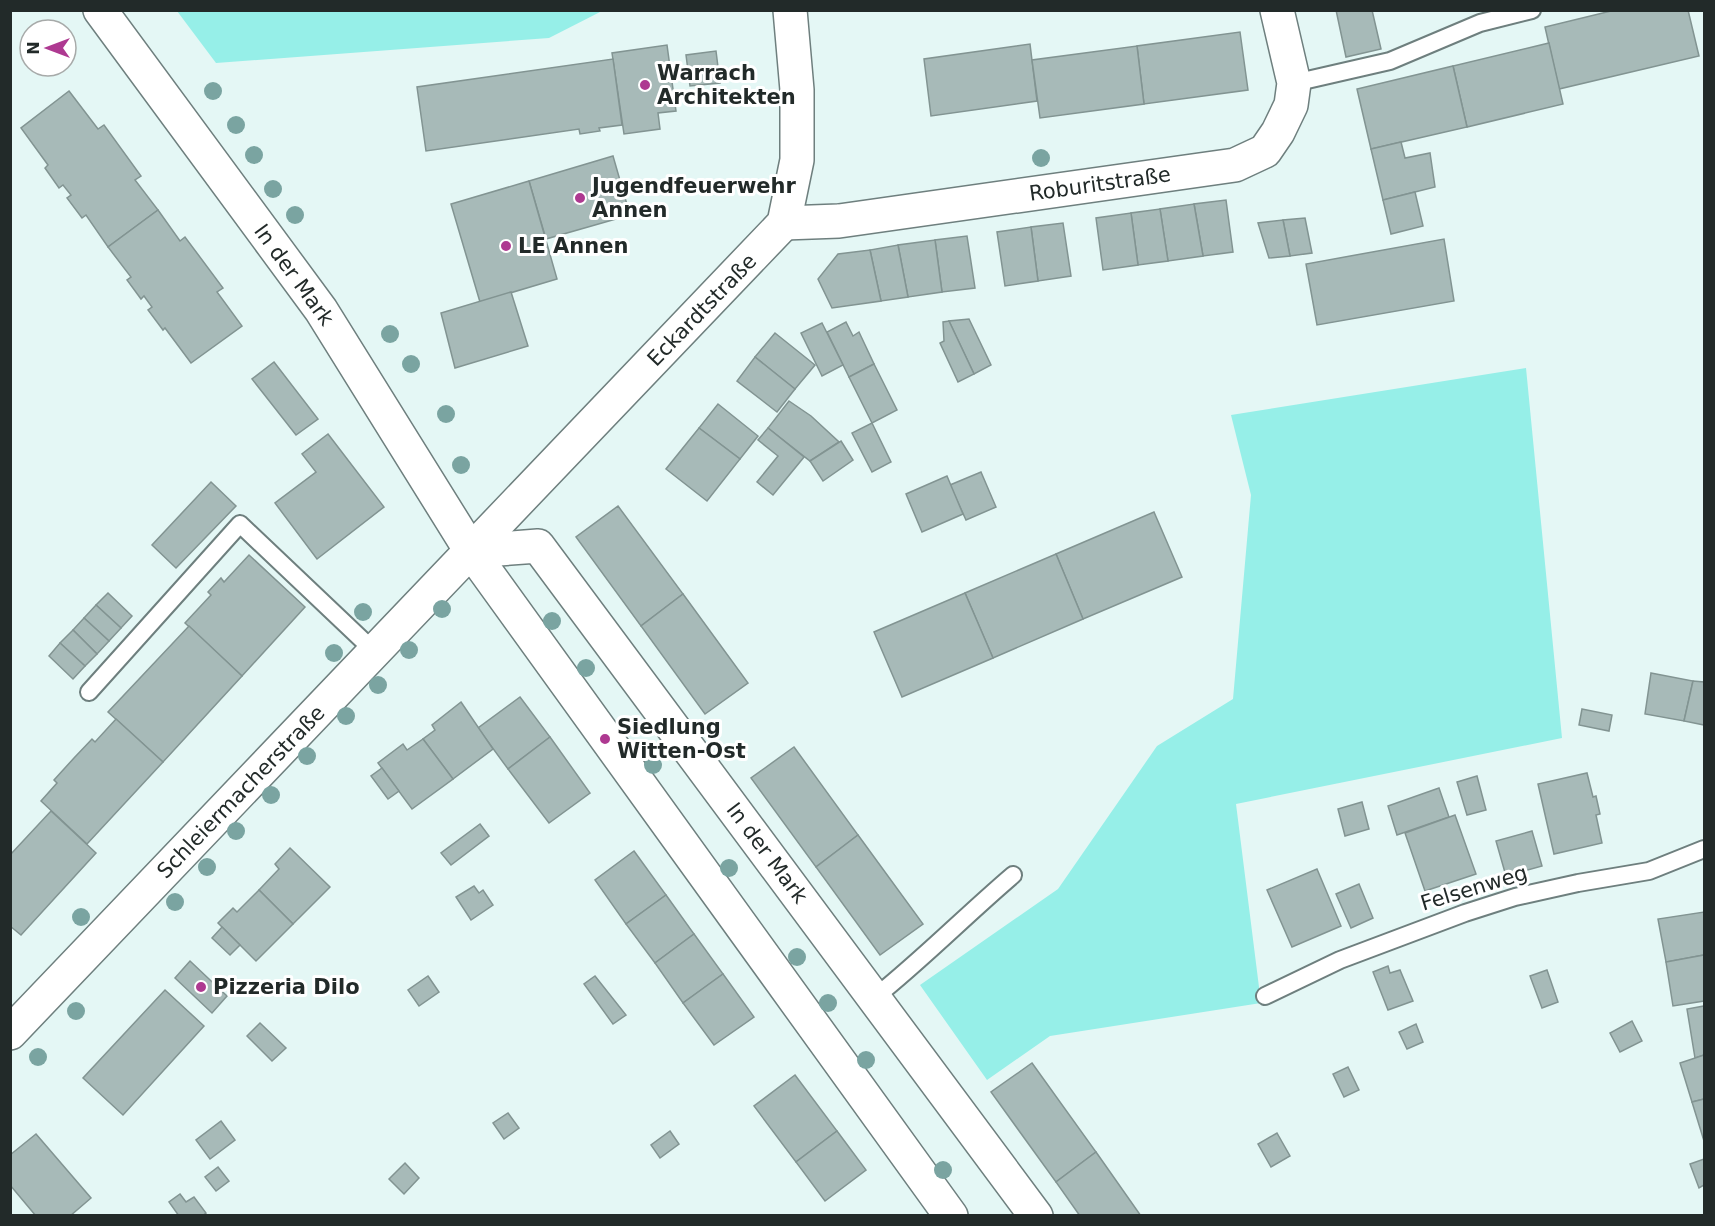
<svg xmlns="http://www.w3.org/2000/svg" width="1715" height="1226" viewBox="0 0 1715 1226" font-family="'DejaVu Sans',sans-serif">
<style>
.green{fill:#96efe8}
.building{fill:#a7bab8;stroke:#829492;stroke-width:1.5}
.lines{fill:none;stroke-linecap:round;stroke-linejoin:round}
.service-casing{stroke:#6e7f7e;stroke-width:20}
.minor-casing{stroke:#6e7f7e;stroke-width:36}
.service{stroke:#fff;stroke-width:16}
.minor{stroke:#fff;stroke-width:33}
.tree{fill:#7aa4a1}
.poi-dot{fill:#ae3991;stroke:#fff;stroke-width:2}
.labels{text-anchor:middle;stroke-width:6;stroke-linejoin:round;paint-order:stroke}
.poi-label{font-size:21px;font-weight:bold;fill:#222a29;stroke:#fff;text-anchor:start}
.street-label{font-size:21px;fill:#222a29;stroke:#fff}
</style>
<rect width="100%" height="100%" fill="#e4f7f5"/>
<g class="green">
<path d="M177 11H602L549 38 216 63Z"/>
<path d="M1526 368 1562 738 1236 804 1261 1003 1050 1036 987 1080 920 985 1058 889 1157 746 1233 699 1251 495 1231 415Z"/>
</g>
<g class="building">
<path d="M1336 10H1372L1381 49 1346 57Z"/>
<path d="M1615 10H1688L1699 56 1559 89 1545 27Z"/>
<path d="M1240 32 1248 90 1144 104 1137 46Z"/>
<path d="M1549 43 1563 104 1467 127 1453 66Z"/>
<path d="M1030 44 1037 101 931 116 924 59Z"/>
<path d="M667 45 676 111 658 113 660 129 624 134 612 53Z"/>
<path d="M1137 46 1144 104 1040 118 1032 60Z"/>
<path d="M716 51 720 83 690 86 686 55Z"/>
<path d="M613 59 622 125 599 128 600 131 580 134 579 129 426 151 417 87Z"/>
<path d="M1453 66 1467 127 1371 149 1357 89Z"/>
<path d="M69 91 98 129 104 125 141 176 135 180 158 210 108 247 86 215 82 218 67 198 71 195 63 185 59 188 45 168 48 165 21 128Z"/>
<path d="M1401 142 1405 158 1430 153 1435 187 1383 200 1371 149Z"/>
<path d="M613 156 630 215 546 239 529 181Z"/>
<path d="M529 181 557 279 480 302 451 204Z"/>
<path d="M1415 192 1423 226 1391 234 1383 200Z"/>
<path d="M1226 200 1233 252 1203 256 1194 204Z"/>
<path d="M1194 204 1203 256 1168 261 1160 209Z"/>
<path d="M1160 209 1168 261 1138 265 1131 213Z"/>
<path d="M158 210 180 241 185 237 223 288 217 292 242 326 191 363 165 328 163 330 148 310 152 307 144 296 141 299 127 280 131 277 108 247Z"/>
<path d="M1131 213 1138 265 1103 270 1096 218Z"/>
<path d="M1305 218 1312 253 1290 256 1283 220Z"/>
<path d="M1283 220 1290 256 1269 258 1258 223Z"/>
<path d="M1063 223 1071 276 1038 281 1031 227Z"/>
<path d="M1031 227 1038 281 1005 286 997 232Z"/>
<path d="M967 236 975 288 942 292 935 240Z"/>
<path d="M1444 239 1454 301 1317 325 1306 264Z"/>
<path d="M935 240 942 292 908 297 898 245Z"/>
<path d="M898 245 908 297 881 301 870 250Z"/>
<path d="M870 250 881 301 832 308 818 279 838 254Z"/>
<path d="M511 292 528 346 455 368 441 313Z"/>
<path d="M969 319 991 365 974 374 949 321Z"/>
<path d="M949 321 974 374 958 382 940 343 944 341 943 322Z"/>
<path d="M846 322 853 336 859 332 874 364 849 377 827 332Z"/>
<path d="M822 323 843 365 822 376 801 333Z"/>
<path d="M775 333 815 365 795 389 755 357Z"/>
<path d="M755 357 795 389 777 412 737 381Z"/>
<path d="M274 362 318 419 296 435 252 379Z"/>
<path d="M874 364 897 410 872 423 849 377Z"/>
<path d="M789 401 811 416 839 442 810 461 768 428Z"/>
<path d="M718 404 758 436 740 459 699 428Z"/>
<path d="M872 423 891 462 872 472 852 433Z"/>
<path d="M699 428 740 459 707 501 666 469Z"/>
<path d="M768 428 804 457 773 495 757 482 778 456 758 440Z"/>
<path d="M328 434 384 507 317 559 275 503 316 472 302 454Z"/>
<path d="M841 441 853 460 823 481 810 461Z"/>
<path d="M981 472 996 507 966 520 950 485Z"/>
<path d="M947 476 963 514 922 532 906 494Z"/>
<path d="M211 482 236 506 176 568 152 545Z"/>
<path d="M618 506 683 594 641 626 576 537Z"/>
<path d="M1154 512 1182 577 1083 619 1056 554Z"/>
<path d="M1056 554 1083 619 993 658 965 593Z"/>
<path d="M249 555 305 607 242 676 185 623 211 595 208 592 221 578 224 582Z"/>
<path d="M108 593 132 616 121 628 96 605Z"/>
<path d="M965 593 993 658 902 697 874 632Z"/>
<path d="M683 594 748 683 705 714 641 626Z"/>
<path d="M96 605 121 628 109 641 84 618Z"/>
<path d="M84 618 109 641 97 654 73 630Z"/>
<path d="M189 626 242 676 163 762 108 712Z"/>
<path d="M73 630 97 654 85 666 60 643Z"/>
<path d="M60 643 85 666 73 679 49 656Z"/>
<path d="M1651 673 1693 681 1684 721 1645 714Z"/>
<path d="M1693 681 1704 682V725L1684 721Z"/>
<path d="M520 697 550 737 508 769 478 728Z"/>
<path d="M461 702 493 749 453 779 423 739 435 730 432 725Z"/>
<path d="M1582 709 1612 715 1609 731 1579 725Z"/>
<path d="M116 719 163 762 87 844 41 801 57 783 54 780 74 758 92 739 95 742Z"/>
<path d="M550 737 590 793 549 823 508 769Z"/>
<path d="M423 739 453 779 412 809 378 763 403 744 407 750Z"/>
<path d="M794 747 858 835 816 867 751 778Z"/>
<path d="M382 768 399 791 388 799 371 776Z"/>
<path d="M1587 773 1593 797 1596 796 1600 814 1596 815 1602 843 1554 854 1538 784Z"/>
<path d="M1477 776 1486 810 1467 815 1457 782Z"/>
<path d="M1439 788 1449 817 1397 835 1388 806Z"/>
<path d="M1362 802 1369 829 1345 836 1338 809Z"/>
<path d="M51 811 96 853 21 935 10 926V855Z"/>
<path d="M1455 815 1476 874 1425 891 1405 833Z"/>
<path d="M480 824 489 836 451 865 441 853Z"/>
<path d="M1532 831 1542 866 1506 876 1496 841Z"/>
<path d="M858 835 923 924 880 955 816 867Z"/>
<path d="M290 848 330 887 293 924 259 890 279 869 275 864Z"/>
<path d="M634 851 666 895 626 924 595 880Z"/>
<path d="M1317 869 1341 926 1292 947 1267 890Z"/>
<path d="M1359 884 1373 918 1351 928 1336 894Z"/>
<path d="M474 886 479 893 483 890 493 905 471 920 456 897Z"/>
<path d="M259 890 293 924 256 961 218 923 233 908 237 912Z"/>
<path d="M666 895 694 934 655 963 626 924Z"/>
<path d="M1704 912V955L1666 962 1658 919Z"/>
<path d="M222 927 240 945 230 955 212 938Z"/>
<path d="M694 934 723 974 683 1003 655 963Z"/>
<path d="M1704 955V1001L1673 1006 1666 962Z"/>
<path d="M190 961 227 996 212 1013 175 978Z"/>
<path d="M1388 966 1390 973 1400 970 1413 1001 1388 1010 1373 972Z"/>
<path d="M1547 970 1558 1002 1542 1008 1530 976Z"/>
<path d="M723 974 754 1017 714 1045 683 1003Z"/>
<path d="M428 976 439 992 419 1006 408 990Z"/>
<path d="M595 976 626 1015 613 1024 584 984Z"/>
<path d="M165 990 204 1026 123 1115 83 1078Z"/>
<path d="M1704 1006V1055L1695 1058 1687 1009Z"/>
<path d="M1632 1021 1642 1041 1620 1052 1610 1033Z"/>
<path d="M260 1023 286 1048 272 1061 247 1036Z"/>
<path d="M1416 1024 1423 1042 1407 1049 1399 1032Z"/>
<path d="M1704 1055V1099L1692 1102 1680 1063Z"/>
<path d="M1032 1063 1096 1152 1056 1182 991 1092Z"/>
<path d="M1348 1067 1359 1090 1344 1097 1333 1074Z"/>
<path d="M795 1075 837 1131 796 1162 754 1106Z"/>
<path d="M1704 1099V1141L1692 1102Z"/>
<path d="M508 1113 519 1128 504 1139 493 1123Z"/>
<path d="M221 1121 235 1140 210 1159 196 1140Z"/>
<path d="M670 1131 679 1144 660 1158 651 1145Z"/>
<path d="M837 1131 866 1170 825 1201 796 1162Z"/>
<path d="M1277 1133 1290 1156 1271 1167 1258 1144Z"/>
<path d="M36 1134 91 1198 70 1216H36L10 1185V1155Z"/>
<path d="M1096 1152 1141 1216H1080L1056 1182Z"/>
<path d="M1704 1159V1185L1699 1188 1690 1164Z"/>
<path d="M405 1163 419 1178 404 1194 389 1179Z"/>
<path d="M218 1167 229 1181 216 1191 205 1177Z"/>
<path d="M180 1194 186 1202 194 1197 206 1213 202 1216H179L169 1202Z"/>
</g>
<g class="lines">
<defs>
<g id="service">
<path d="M1294 83 1390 61 1480 23 1532 10"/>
<path d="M89 692 240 524 375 652"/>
<path d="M1265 996 1340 960 1465 913 1515 897 1578 883 1649 871 1704 849"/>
<path d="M874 998C923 959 966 915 1013 875"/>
</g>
<g id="minor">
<path d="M100 10 321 310 471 551 951 1216"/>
<path d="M784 223 839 221 1235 165 1265 151 1278 132 1291 105 1294 83 1277 10"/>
<path d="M471 551 538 546 1036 1216"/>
<path d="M10 1033 784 223 797 160V90L790 10"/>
</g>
</defs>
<use href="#service" class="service-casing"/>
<use href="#minor" class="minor-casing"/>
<use href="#service" class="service"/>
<use href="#minor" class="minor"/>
</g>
<g class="tree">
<circle cx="213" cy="91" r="9"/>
<circle cx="236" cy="125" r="9"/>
<circle cx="254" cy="155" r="9"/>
<circle cx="1041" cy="158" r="9"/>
<circle cx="273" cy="189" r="9"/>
<circle cx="295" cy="215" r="9"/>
<circle cx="390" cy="334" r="9"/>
<circle cx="411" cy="364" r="9"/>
<circle cx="446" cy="414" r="9"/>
<circle cx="461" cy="465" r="9"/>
<circle cx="442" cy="609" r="9"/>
<circle cx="363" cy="612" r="9"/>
<circle cx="552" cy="621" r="9"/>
<circle cx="409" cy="650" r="9"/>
<circle cx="334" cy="653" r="9"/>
<circle cx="586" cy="668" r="9"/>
<circle cx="378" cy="685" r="9"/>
<circle cx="346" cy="716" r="9"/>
<circle cx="307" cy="756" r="9"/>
<circle cx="653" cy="765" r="9"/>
<circle cx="271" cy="795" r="9"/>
<circle cx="236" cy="831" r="9"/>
<circle cx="207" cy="867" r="9"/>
<circle cx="729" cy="868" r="9"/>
<circle cx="175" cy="902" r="9"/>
<circle cx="81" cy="917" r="9"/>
<circle cx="797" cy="957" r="9"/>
<circle cx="828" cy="1003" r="9"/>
<circle cx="76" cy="1011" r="9"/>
<circle cx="38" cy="1057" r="9"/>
<circle cx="866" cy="1060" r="9"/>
<circle cx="943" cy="1170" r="9"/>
</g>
<g class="poi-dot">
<circle cx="645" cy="85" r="6"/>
<circle cx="580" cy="198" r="6"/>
<circle cx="506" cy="246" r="6"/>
<circle cx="605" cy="739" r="6"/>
<circle cx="201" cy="987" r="6"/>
</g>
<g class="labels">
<g class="poi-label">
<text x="657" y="80">Warrach<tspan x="657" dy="24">Architekten</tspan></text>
<text x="592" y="193">Jugendfeuerwehr<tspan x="592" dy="24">Annen</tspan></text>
<text x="518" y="253">LE Annen</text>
<text x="617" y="734">Siedlung<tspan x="617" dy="24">Witten-Ost</tspan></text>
<text x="213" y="994">Pizzeria Dilo</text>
</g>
<g class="street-label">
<text transform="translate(1100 184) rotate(-8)" y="7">Roburitstraße</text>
<text transform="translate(294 275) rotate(54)" y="7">In der Mark</text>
<text transform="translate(702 310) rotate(-46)" y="7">Eckardtstraße</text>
<text transform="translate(241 792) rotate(-46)" y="7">Schleiermacherstraße</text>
<text transform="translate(767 853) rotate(53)" y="7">In der Mark</text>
<text transform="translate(1474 888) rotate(-17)" y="7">Felsenweg</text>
</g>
</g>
<rect width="1715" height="1226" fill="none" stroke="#222a29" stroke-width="24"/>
<g transform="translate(48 48) rotate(270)"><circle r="28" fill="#ffffff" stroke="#a7aaa9" stroke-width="1.5"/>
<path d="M0-4.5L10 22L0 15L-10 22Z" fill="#ae3991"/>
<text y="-9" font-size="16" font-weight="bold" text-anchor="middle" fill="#222a29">N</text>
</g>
</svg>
